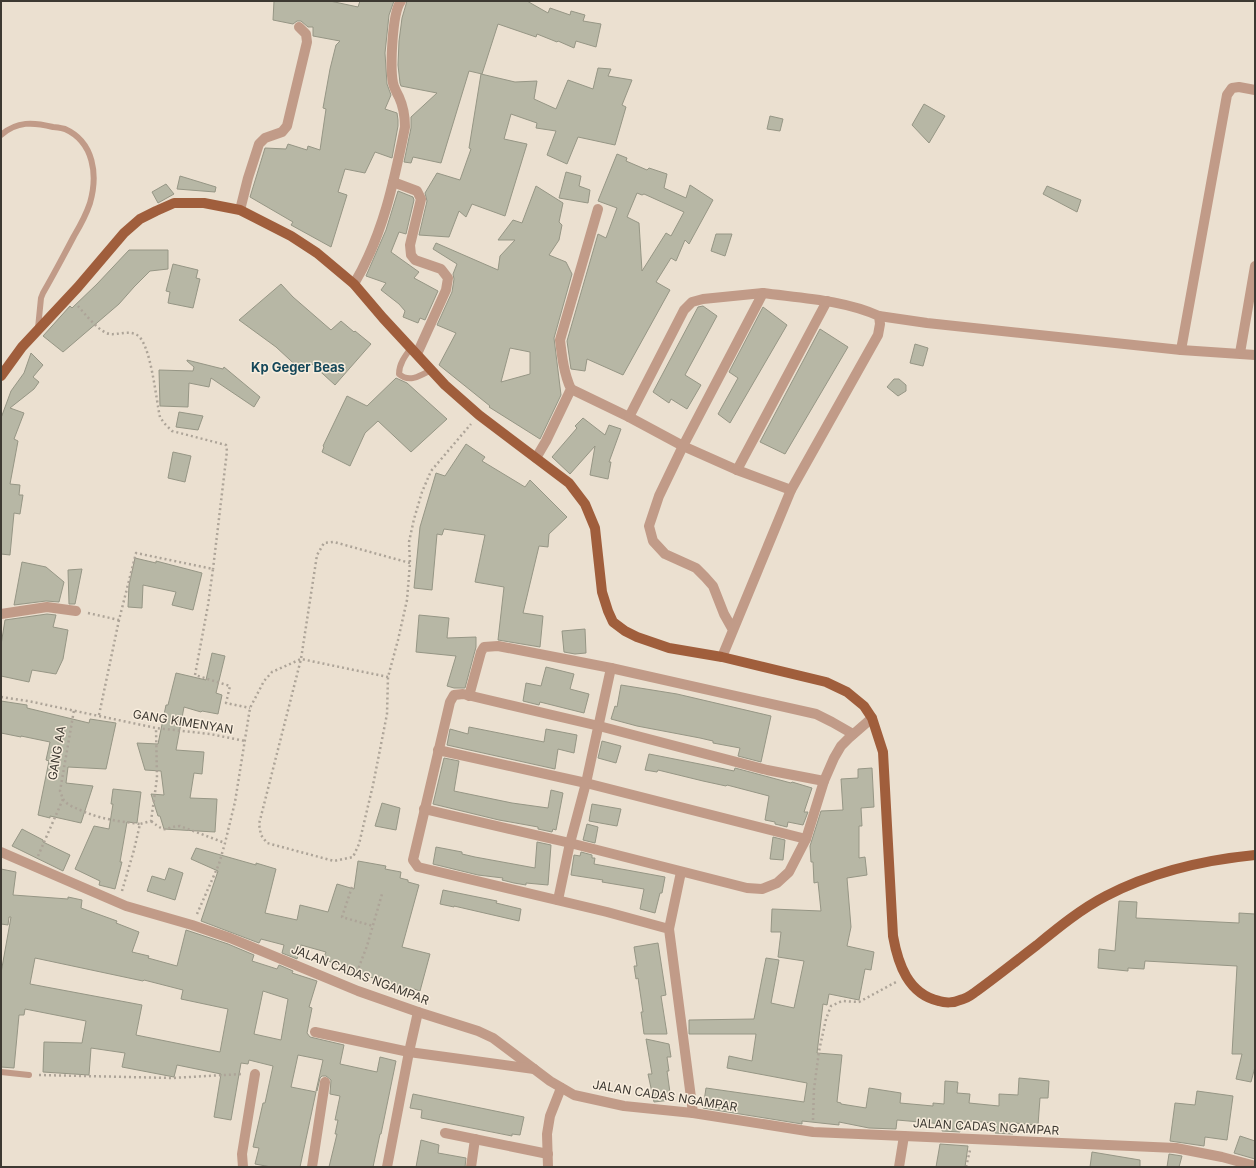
<svg xmlns="http://www.w3.org/2000/svg" width="1256" height="1168" viewBox="0 0 1256 1168" font-family="Inter,sans-serif">
<style>
.building{fill:#b7b7a5;stroke:#969685;fill-rule:evenodd}
.lines{fill:none;stroke-linecap:round;stroke-linejoin:round}
.path{stroke:#ada498;stroke-width:2.5;stroke-dasharray:2 3;stroke-linecap:butt}
.lane{stroke:#c19b88;stroke-width:6}
.street{stroke:#c19b88;stroke-width:10}
.primary{stroke:#a05e3c;stroke-width:10}
.labels{text-anchor:middle;stroke-width:3;stroke-linejoin:round;paint-order:stroke}
.street-label{font-size:12px;fill:#3d3932;stroke:#f8eddd}
.neighbourhood-label{font-size:13px;font-weight:bold;fill:#154759;stroke:#f8eddd}
</style>
<rect width="100%" height="100%" fill="#ebe0d0"/>
<g class="building">
<path d="M274 1H330L358 7 360 1H394L389 15 385 53 387 84 391 95 385 109 397 113 398 120V126L392 158 375 152 365 173 345 169 338 192 347 195 331 247 291 225 293 222 250 197 265 148 286 149 288 144 307 150 308 146 320 150 326 109 323 108 330 69 336 45 340 41 313 36V27H308L301 21H297L293 24 273 20Z"/>
<path d="M407 1H527L548 13 550 8 570 15 571 11 585 15 583 21 601 24 596 47 576 41 574 48 558 41 557 42 537 34 536 37 498 24 482 74 469 71 441 163 413 157 411 163 404 162 411 128V117L437 93 401 86 400 83 398 65 399 41 402 18Z"/>
<path d="M598 68 611 69 608 76 632 80 622 105 626 107 615 145 578 137 567 164 547 155 556 131 536 128 537 123 511 114 504 139 527 144 505 216 472 204 466 217 459 211 449 237 419 235 427 201 425 193 437 173 460 180 471 149 469 148 481 74 515 82 537 81 534 99 556 109 568 80 593 89Z"/>
<path d="M924 104 945 116 929 143 912 125Z"/>
<path d="M770 116 783 119 780 131 767 129Z"/>
<path d="M617 154 627 158 626 161 647 170 649 168 667 174 664 188 686 198 690 185 713 200 689 244 685 240 676 261 671 258 656 282 670 290 623 375 587 359 585 371 571 369 567 341 598 234 606 238 617 208 598 201ZM637 193 642 195 644 194 684 212 671 236 666 233 642 271 639 223 627 217Z"/>
<path d="M566 172 581 176 579 186 590 190 588 203 559 198Z"/>
<path d="M180 176 216 187 215 192 177 189Z"/>
<path d="M166 184 174 194 158 203 152 192Z"/>
<path d="M536 186 563 203 559 222 562 225 559 240 549 255 566 262 572 274 554 338 561 395 540 439 489 407 490 406 439 365 456 333 437 325 452 292 454 279 453 274 457 264 433 249 436 243 498 270 500 256 515 240H498L513 220 522 223ZM510 348 530 352V374L501 382Z"/>
<path d="M1047 186 1081 200 1077 212 1043 194Z"/>
<path d="M398 191 413 197 414 200 406 234 399 232 391 252 419 272 414 278 438 291 425 320 420 318 418 323 403 317 405 311 399 304 381 290 386 283 366 276 386 230Z"/>
<path d="M716 234H732L725 256 711 251Z"/>
<path d="M129 250H168V269L150 271 134 287 119 304 63 352 43 336 70 306 72 308 97 284Z"/>
<path d="M173 264 198 270 196 278 200 279 193 308 168 303 170 292 166 291Z"/>
<path d="M281 284 293 297 331 330 341 321 354 332 355 331 371 344 335 385 312 364 303 372 276 347 239 320Z"/>
<path d="M703 306 717 316 685 375 701 385 687 409 671 399 669 403 653 392 698 307Z"/>
<path d="M763 307 787 325 730 423 718 414 738 378 729 372Z"/>
<path d="M820 329 848 347 785 454 760 442Z"/>
<path d="M915 344 928 348 923 366 910 363Z"/>
<path d="M31 353 43 365 33 377 39 382 34 389 10 408 24 413 14 439 18 441 10 484 20 485 19 495H23L20 514 14 513 10 555 1 554V418L11 391 24 373Z"/>
<path d="M187 360 223 369 224 367 260 397 254 407 211 378 209 387 189 383 188 407 160 406 159 370 193 371 194 367 187 361Z"/>
<path d="M396 378 407 383 447 419 411 452 378 421 365 433 350 466 322 452 324 447 323 446 347 396 367 406Z"/>
<path d="M894 379H899L906 385V391L898 396 887 387Z"/>
<path d="M179 412 203 416 198 430 176 427Z"/>
<path d="M583 418 605 435 609 425 621 429 609 462H611L608 479 590 475 595 446 570 474 552 457 577 428 575 426Z"/>
<path d="M466 444 485 457 482 461 525 487 530 480 567 517 549 534 548 547 539 546 523 613 543 616 540 647 498 640 504 587 475 582 485 535 444 529 442 535 437 534 432 590 414 588 420 527 436 473 445 476Z"/>
<path d="M173 452 191 456 185 482 168 478Z"/>
<path d="M135 558 156 563V561L202 573 193 610 172 605 176 592 143 585 142 608 128 607 129 585Z"/>
<path d="M22 562 46 567 64 582 59 602 46 601 14 605Z"/>
<path d="M82 569 75 604H69L68 570Z"/>
<path d="M47 614 56 615 53 627 68 630 63 659 56 674 32 670 29 682 1 676V645L5 620Z"/>
<path d="M419 615 449 618 447 638 476 637V647L465 688H454L447 686 456 656 416 652Z"/>
<path d="M585 629 586 653 575 654 564 652 562 631Z"/>
<path d="M212 653 225 656 216 693 222 695 218 714 202 711 201 712 184 707 176 750 204 752 202 774 194 773 190 798 217 799 215 832 164 829 160 816H158L151 794 164 795 161 771 145 770 137 743 158 744 166 705H168L176 673 206 680Z"/>
<path d="M546 667 574 674 570 689 589 694 584 713 540 702 539 705 523 701 526 683 541 686Z"/>
<path d="M621 685 677 694 771 716 761 762 738 756 740 748 713 743V741L700 738 637 726 611 719 615 706 617 707Z"/>
<path d="M1 701 27 705V708L89 723 90 719 116 723 106 769 68 767 66 783 93 786 81 823 50 816V818L38 815 49 761 46 760 50 742 21 736V737L1 733Z"/>
<path d="M469 727 544 742 546 729 577 735 574 753 558 749 555 769 447 745 450 729 468 734Z"/>
<path d="M602 741 621 746 616 763 598 758Z"/>
<path d="M649 754 720 768 734 771 735 768 791 783 792 782 812 788 804 812H808L803 825 788 822 787 827 775 824V822L765 820 769 796 727 785 726 786 703 781 658 770 657 772 645 770Z"/>
<path d="M444 758 459 761 454 791 512 803 548 808 551 790 563 793 556 830 553 829 552 832 538 829V827L499 820 433 804Z"/>
<path d="M872 768 874 807 861 808 862 826H859V858L865 857 867 875 847 878 851 927 847 946 874 952 871 970 865 969 859 1000 829 994 827 1005 823 1004 817 1053 842 1055 837 1102 841 1103V1104L866 1108 869 1088 901 1093 900 1103 933 1106V1103L944 1104 945 1081 958 1082 957 1093 970 1094 969 1103 999 1106V1094L1018 1095 1019 1078 1049 1081 1048 1098H1040L1038 1125 1014 1123 1013 1134 995 1133 996 1123 968 1121V1122H961L960 1132 942 1131 943 1124 897 1120 896 1129 869 1128 839 1122V1125L802 1121V1124L703 1108 706 1088 804 1102 807 1083 727 1068 729 1056 752 1061 756 1034H689V1020L754 1019 766 958 779 960 771 1003 794 1008 804 961 778 957 781 932H771L772 909 821 911 818 882 814 883 813 862H811L810 846 821 811 843 810 841 779 858 778V769Z"/>
<path d="M113 789 141 792 137 823 127 822 120 862H122L115 889 99 885 100 881 75 869 94 826 109 829 113 804H111Z"/>
<path d="M382 803 400 808 396 830 375 826Z"/>
<path d="M592 804 621 809 617 826 589 821Z"/>
<path d="M587 824 598 827 595 843 583 840Z"/>
<path d="M22 829 43 840V842L70 855 63 871 12 846Z"/>
<path d="M773 837 785 840 783 860 770 859Z"/>
<path d="M537 842 551 845 548 885 526 883V885L514 883 502 880 503 878 478 875 433 864 436 847 462 852V854L475 857 535 868Z"/>
<path d="M196 848 256 865V863L276 869 265 913 297 920 300 905 328 912 337 884 354 889 358 861 386 866 385 869 401 872 400 878 408 880V882L419 885 402 947 430 954 420 991 414 989 413 994 398 990V989L386 984V983L323 959 326 952 301 945 297 959 282 953 284 945 261 939 259 943 201 921 218 871 191 859Z"/>
<path d="M581 852 592 855V858H595L594 864 665 877 662 893H660L655 913 640 909 644 889 602 882 603 880 571 875 574 855 580 856Z"/>
<path d="M169 868 183 873 175 900 147 891 152 876 165 880Z"/>
<path d="M1 869 16 872 13 895 68 899V897L82 900 81 908 117 921 116 923 139 932 132 952 149 956 148 958 177 966 186 930 228 944 254 955 252 961 277 969 279 965 293 971 292 973 317 981 309 1007 312 1008 307 1033 310 1037 344 1045 340 1064 377 1072 380 1057 396 1061 381 1134H380L373 1167H329L337 1134H335L338 1120H335L340 1096 330 1094 331 1080 326 1076H322L320 1078 317 1091H316L323 1060 298 1055 291 1087 316 1092 300 1167H271L255 1164 259 1148 253 1147 263 1103H265L273 1066 249 1060 248 1064 241 1063 231 1120 214 1117 221 1074 177 1065 174 1077 122 1067 125 1053 91 1048 89 1075 43 1072 44 1042 82 1043 86 1021 25 1009 24 1015H19L14 1068 1 1067V973L11 917H9L8 925 1 924ZM35 958 143 981 144 980 183 990 181 999 228 1009 220 1052 136 1035 142 1005 30 984ZM263 991 288 999 281 1040 254 1034Z"/>
<path d="M443 890 497 901 496 903 521 909 519 921 454 906V907L440 904Z"/>
<path d="M1119 901 1137 902 1136 918 1239 923V913L1255 914V1067L1251 1082 1236 1079 1242 1054H1232L1237 966 1145 961 1144 969 1128 968V971L1098 968 1099 949 1115 951Z"/>
<path d="M658 943 666 995 661 996 667 1034H644L641 1012H643L638 978 636 979 634 966H637L634 947Z"/>
<path d="M646 1039 669 1044 671 1057H667L669 1071H667L671 1100 654 1102 648 1074H652Z"/>
<path d="M1197 1091 1233 1096 1227 1140 1205 1137 1204 1146 1170 1141 1175 1103 1195 1105Z"/>
<path d="M413 1094 524 1117 520 1135 512 1134V1136L421 1118 422 1110 410 1108Z"/>
<path d="M1240 1136 1255 1141V1159L1234 1153Z"/>
<path d="M421 1140 439 1145 438 1153 466 1158 465 1167H416Z"/>
<path d="M940 1144 968 1146 965 1167H936Z"/>
<path d="M1092 1152 1140 1160V1167H1090Z"/>
<path d="M1169 1154 1182 1156 1179 1167H1167Z"/>
</g>
<g class="lines">
<g class="path">
<path d="M78 306C84 313 100 333 110 334 119 335 128 330 137 335 151 343 156 400 160 417L164 423 172 431 226 445 227 451 213 569"/>
<path d="M410 563 334 542 324 543 317 555 301 659 259 824 261 835 267 843 334 861 353 857 359 844 373 785 387 714 388 677 398 640 407 600 410 563 409 542 414 519 422 492 431 471 471 424"/>
<path d="M88 613 119 620 136 553 213 569 208 605 195 675 230 686 226 703 250 708"/>
<path d="M1 697 28 701 156 728 210 734 245 741"/>
<path d="M99 715 119 620"/>
<path d="M63 799C66 804 73 807 78 809 99 819 117 821 140 824"/>
<path d="M151 821C169 835 162 827 180 826L225 843"/>
<path d="M38 856 63 799 60 791 74 710"/>
<path d="M352 887 342 917 373 926"/>
<path d="M122 891 134 850 140 824 151 821 157 778 156 728"/>
<path d="M197 914 219 864 225 843 235 802 250 708 264 681 272 672 301 659 388 677"/>
<path d="M355 977 367 946 382 894"/>
<path d="M39 1075 172 1078 242 1074"/>
<path d="M813 1120 814 1089 819 1051 826 1019 831 1006 842 1001 859 1002 896 982"/>
<path d="M966 1167 970 1150"/>
</g>
<g class="lane">
<path d="M1 135C17 121 33 122 53 127 56 127 61 128 65 129 94 142 98 175 90 203 86 215 80 226 74 236 64 255 54 274 43 293L41 298 38 328"/>
<path d="M411 348C405 356 399 364 399 374 409 383 420 376 431 370"/>
<path d="M1 1072 29 1075"/>
</g>
<g class="street">
<path d="M393 182 417 191 421 199 410 245 411 255 415 260 441 269 448 278 446 290 417 354"/>
<path d="M240 210 248 178 259 144 265 138 282 132 287 126 307 42 306 34 299 27"/>
<path d="M354 284C383 235 394 182 405 127 405 116 404 108 399 97 397 93 394 88 393 83 390 68 392 12 401 1"/>
<path d="M879 316 927 323 1181 350 1255 355"/>
<path d="M1181 350 1227 95 1232 88 1239 87 1255 90"/>
<path d="M1240 353 1255 266"/>
<path d="M571 389 629 417 683 446 737 470 791 490"/>
<path d="M629 417 684 310 692 302 703 299 763 293"/>
<path d="M536 458 546 441 571 389C564 374 562 357 560 340L598 209"/>
<path d="M737 470 827 301"/>
<path d="M1 614 47 607 76 611"/>
<path d="M722 657 791 490 878 335 880 324 879 316C844 300 801 298 763 293L683 446 659 496 649 526 653 541 665 554 696 568 705 577 713 586 724 614 733 630"/>
<path d="M469 696 481 652 484 647 498 646 611 668 816 714 832 722 853 734"/>
<path d="M438 750 586 783 806 839"/>
<path d="M424 809 570 843 747 888 762 889 777 883 789 872 806 839 824 781 834 758 841 746 849 738 872 718"/>
<path d="M1 852 126 906 192 925 230 938 358 991 418 1012 478 1031 493 1038 550 1081 574 1095 624 1106 693 1113 813 1132 1176 1148 1222 1157 1255 1166"/>
<path d="M558 900 570 843 586 783 611 668"/>
<path d="M669 929 681 872"/>
<path d="M315 1032 409 1052 534 1069"/>
<path d="M693 1113 669 929 607 912 418 867 413 860 450 702 454 695 463 694 599 726 767 770 824 781"/>
<path d="M445 1133 548 1154"/>
<path d="M243 1167 242 1154 255 1074"/>
<path d="M312 1167 325 1082"/>
<path d="M387 1167 409 1052 418 1012"/>
<path d="M471 1167 475 1139"/>
<path d="M548 1167 547 1134 550 1116 561 1088"/>
<path d="M899 1167 904 1136"/>
</g>
<path class="primary" d="M1 376 22 347 78 287 124 233 140 219 156 211 174 203H204L240 210 291 236 317 253 354 284 383 318 445 385 479 415 569 483 585 504 595 528 602 592 608 611 613 622 625 631 637 637 669 648 722 657 826 682 847 692 864 706 872 718 883 752 893 936C898 964 908 994 939 1001 945 1003 954 1003 960 1000 965 999 970 996 974 993 995 978 1016 961 1037 945 1059 927 1081 909 1106 896 1152 872 1204 860 1255 855"/>
</g>
<g class="labels">
<g class="street-label">
<text transform="translate(183 722) rotate(9)" y="4">GANG KIMENYAN</text>
<text transform="translate(57 753) rotate(-80)" y="4">GANG AA</text>
<text transform="translate(360 975) rotate(21)" y="4">JALAN CADAS NGAMPAR</text>
<text transform="translate(665 1096) rotate(9)" y="4">JALAN CADAS NGAMPAR</text>
<text transform="translate(986 1127) rotate(3)" y="4">JALAN CADAS NGAMPAR</text>
</g>
<g class="neighbourhood-label">
<text x="298" y="372">Kp Geger Beas</text>
</g>
</g>
<rect width="1256" height="1168" fill="none" stroke="#3d3932" stroke-width="4"/>
</svg>
